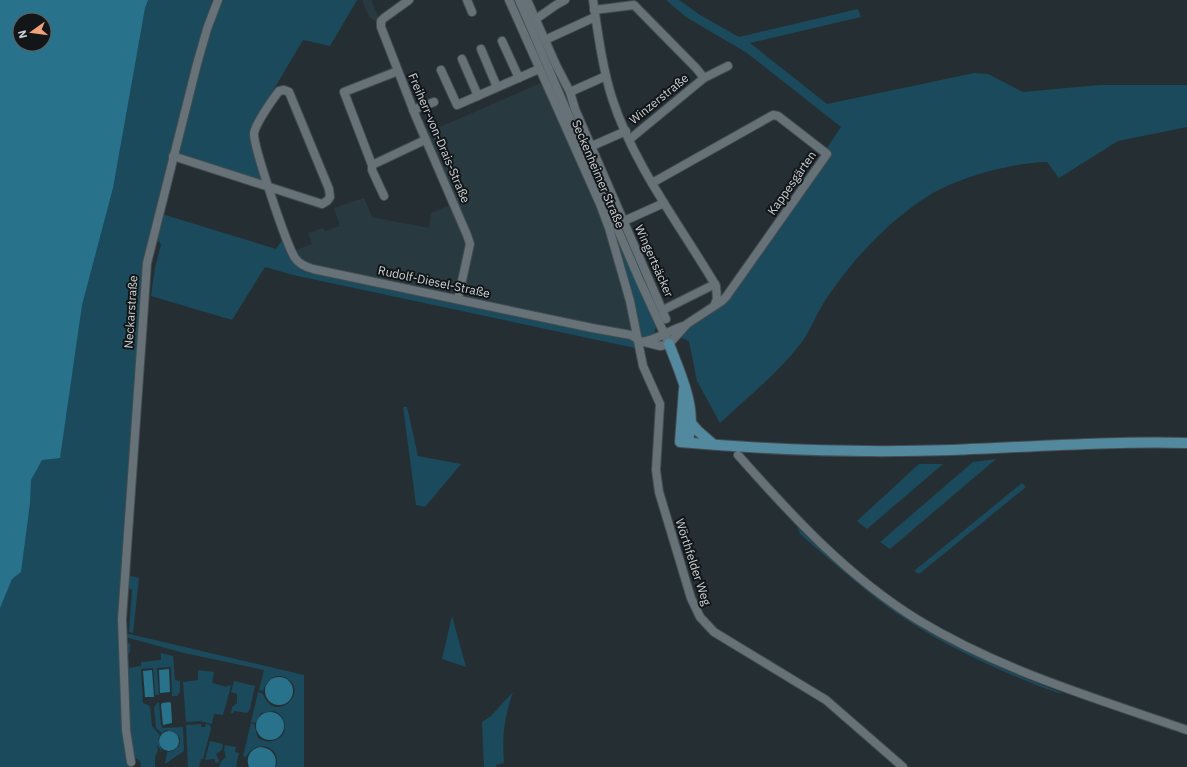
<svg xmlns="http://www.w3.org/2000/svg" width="1187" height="767" viewBox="0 0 1187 767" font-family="'IBM Plex Sans',sans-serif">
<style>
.built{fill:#283940}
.green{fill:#1a4a5c}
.water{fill:#28728c;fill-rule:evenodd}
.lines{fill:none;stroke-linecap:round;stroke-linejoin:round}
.minor-casing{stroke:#434c4f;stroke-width:10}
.major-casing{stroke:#434c4f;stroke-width:12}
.minor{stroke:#667277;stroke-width:8}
.major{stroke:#52899e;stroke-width:10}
.labels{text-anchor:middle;stroke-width:4;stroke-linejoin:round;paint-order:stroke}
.street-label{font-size:12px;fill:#cdd3d6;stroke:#121618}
</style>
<rect width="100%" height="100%" fill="#252f33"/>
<g class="built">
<path d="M362 0H371L379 18 377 23 369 17Z"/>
<path d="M543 82 572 140 633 300 634 341 318 273 290 252 312 244 308 233 323 228 325 231 340 226 334 208 364 198 372 217 429 228 431 213 455 203 426 133Z"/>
</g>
<g class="green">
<path d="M52 0H212L144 263 141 297 120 619 125 748 131 767H0V373Z"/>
<path d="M221 0H357L330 46 303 40 252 126 250 133 264 175 263 179 260 180 176 157 207 41Z"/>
<path d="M666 0H679L700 15 739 37 858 9 861 17 750 43 827 104 974 73 988 74 1023 92 1100 85H1187V127L1118 141 1059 178 1047 162C1011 163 959 177 928 196 888 221 848 264 823 304 816 315 811 328 804 339 781 371 749 396 720 423L697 381 689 341 679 337 682 332 723 303 841 127 747 53 686 17Z"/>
<path d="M605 206 656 327 653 337 639 338 633 300Z"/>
<path d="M162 214 276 249 284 237 298 264 402 290 634 341 635 348 293 275 265 267 232 320 151 296 155 267 161 245 160 242 156 241Z"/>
<path d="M403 407H407L418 456 461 464 425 507 416 505Z"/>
<path d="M996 459 890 549 880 542 973 462Z"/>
<path d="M919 464H943L867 529 857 521Z"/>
<path d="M1022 483 1026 487 919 574 914 571Z"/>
<path d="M797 527C850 577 907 622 973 655 1002 669 1032 681 1062 693H1058C998 671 941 645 889 608 858 585 829 559 800 534Z"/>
<path d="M127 575 139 578 133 633 129 632 132 590 126 588Z"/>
<path d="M452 616 466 667 442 659Z"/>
<path d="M125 633 304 675V767H276C282 746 256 738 246 757L243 756 251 723 254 724 258 738C268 744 277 742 284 733 286 723 284 715 274 711L261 713 255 723 251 722 258 692 263 694C275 726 311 691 286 678 275 672 266 681 263 691L259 690 264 670 184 653 125 637Z"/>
<path d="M125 640 130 644V652L128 654 129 668 141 666V662L161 660V653L173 656 175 680 180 681V692L177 696H172L171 667 157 668 159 695H155L153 668 141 669 143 703 150 706 152 726 160 735C156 742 162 746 162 752L157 745 158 750 155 757V767H141L140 761 133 756 131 748Z"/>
<path d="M198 670 214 672 212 683 227 687 228 685 231 686 223 715 214 714 212 724 200 721 186 722 183 682 198 680Z"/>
<path d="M234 681 255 686 250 709 247 713 234 711 233 713H231L232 707 237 703V694L231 692Z"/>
<path d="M513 692C504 718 502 736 504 763L496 765 497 767H484L482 722 491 716Z"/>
<path d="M159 702 161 725 163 728 183 727 184 751 165 764 167 752 173 751 179 746 180 738 174 732 166 730 162 733 156 728 154 707 157 703Z"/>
<path d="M201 724V727H205L206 724 210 725 211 729 203 759H201L199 767H188L186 725Z"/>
<path d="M210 741 223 744 222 750 216 754 219 761 218 763 215 762V759L205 760Z"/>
<path d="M225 745 236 747 235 752 239 753 236 767H219L221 761 226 757 224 750Z"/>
</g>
<g class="water">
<path d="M0 0H148L145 8 113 188 82 305 60 458 42 460 31 480 30 503 21 572 12 579 0 608ZM20 20H44V44H20Z"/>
<path d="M169 669 170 692 160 693 159 670Z"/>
<path d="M152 670 154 697H145L143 671Z"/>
<circle cx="279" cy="691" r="14"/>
<path d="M170 702 171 704 172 723 163 725 161 705 162 703Z"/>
<circle cx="270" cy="726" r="14"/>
<circle cx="169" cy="741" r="10"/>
<path d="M260 747C272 748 278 756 275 767H249C245 757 251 749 260 747Z"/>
</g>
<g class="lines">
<defs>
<g id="minor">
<path d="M409 0 384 18 381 21V27L416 117 467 235 470 244 458 299"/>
<path d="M467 0 472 12"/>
<path d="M509 0 600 204 609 228 630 301 643 366 660 404 656 470 659 492 691 598 700 617 714 632 826 700 903 767"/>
<path d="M519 0 639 279 669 344"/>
<path d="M527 0 556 65 570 92 575 109 666 319"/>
<path d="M593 0C598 33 602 66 612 98 634 166 680 225 716 286L717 299 714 306"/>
<path d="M594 10 634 5 696 68 704 78 630 139"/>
<path d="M536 19 556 5 565 0"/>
<path d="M545 40 595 17"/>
<path d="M502 41 519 78"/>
<path d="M481 49 497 87"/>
<path d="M462 59 478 96"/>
<path d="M441 70 457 105 539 69"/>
<path d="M398 71 344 92 372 165 425 140"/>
<path d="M704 78 728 66"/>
<path d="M570 92 606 76"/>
<path d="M413 110 434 102"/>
<path d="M592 146 626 131"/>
<path d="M173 156 322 204 327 201 330 197 329 189 289 92 284 90 279 91C272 100 256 123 254 133 253 146 287 246 295 258 299 264 306 267 313 269L592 328 631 335 640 341 660 346 669 344"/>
<path d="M372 165V170L384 196"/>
<path d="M652 183 773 115 778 116 827 154 726 297 722 301 687 324 669 344"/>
<path d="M624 221 664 203"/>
<path d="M663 310 715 284"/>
<path d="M646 341C660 338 670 330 683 326"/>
<path d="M738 455C792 516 848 577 918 620 1002 671 1095 698 1187 730"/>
<path d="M131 762 126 730 122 619 147 263 197 64 207 29 218 0"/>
</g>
<g id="major">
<path d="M669 344C680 373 699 412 687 442"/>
<path d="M684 389 680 442C770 450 861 453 952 450 1030 447 1108 441 1187 443"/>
<path d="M691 423 698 431 713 444"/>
</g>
</defs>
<use href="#minor" class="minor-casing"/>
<use href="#major" class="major-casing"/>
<use href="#minor" class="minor"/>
<use href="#major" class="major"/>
</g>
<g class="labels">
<g class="street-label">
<text transform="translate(659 99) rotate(-39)" y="4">Winzerstraße</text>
<text transform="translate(439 138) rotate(67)" y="4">Freiherr-von-Drais-Straße</text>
<text transform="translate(598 174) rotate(67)" y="4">Seckenheimer Straße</text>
<text transform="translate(792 183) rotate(-55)" y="4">Kappesgärten</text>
<text transform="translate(654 261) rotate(66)" y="4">Wingertsäcker</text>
<text transform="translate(434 282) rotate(12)" y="4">Rudolf-Diesel-Straße</text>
<text transform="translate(131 312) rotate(-86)" y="4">Neckarstraße</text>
<text transform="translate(693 562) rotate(72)" y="4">Wörthfelder Weg</text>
</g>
</g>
<g transform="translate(32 32) rotate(256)"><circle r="19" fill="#121618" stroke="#5d6264"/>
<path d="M0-3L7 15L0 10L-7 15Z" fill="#f1a17c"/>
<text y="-6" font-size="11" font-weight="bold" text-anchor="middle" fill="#cdd3d6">N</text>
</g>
</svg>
